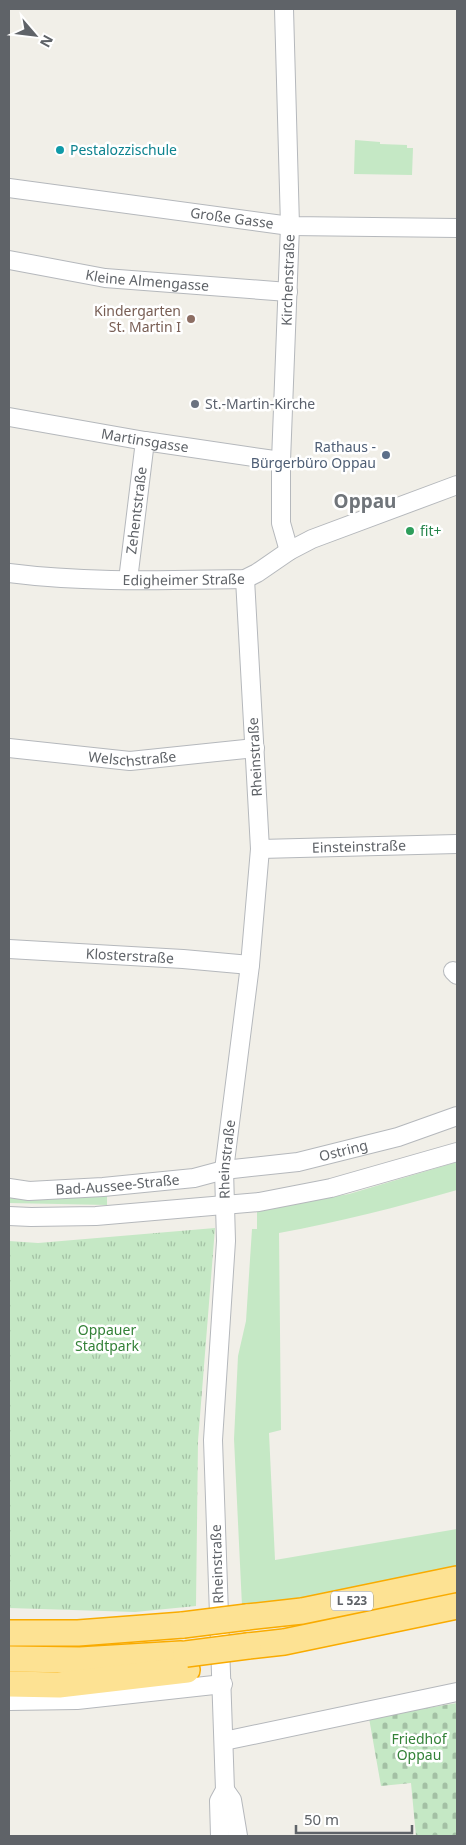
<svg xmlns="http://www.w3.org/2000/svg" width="466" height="1845" viewBox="0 0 466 1845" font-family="'Noto Sans',sans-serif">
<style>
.green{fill:#c5e8c5}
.cemetery{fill:url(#cemetery-stones)}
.park{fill:url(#park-tufts)}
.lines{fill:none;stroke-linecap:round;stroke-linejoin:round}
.minor-casing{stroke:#b5b8bc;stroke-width:20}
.highway-casing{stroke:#f9ab00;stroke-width:28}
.minor{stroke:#fff;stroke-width:18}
.highway{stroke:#fde293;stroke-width:25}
.highway-bridge-casing{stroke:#f9ab00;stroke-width:28;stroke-linecap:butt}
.highway-bridge{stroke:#fde293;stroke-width:25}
.culture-dot{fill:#0f9aa8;stroke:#fff;stroke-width:2}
.education-dot{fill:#8d6e63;stroke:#fff;stroke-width:2}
.worship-dot{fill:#6b7280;stroke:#fff;stroke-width:2}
.service-dot{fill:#5c6f8a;stroke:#fff;stroke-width:2}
.leisure-dot{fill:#2e9e5b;stroke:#fff;stroke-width:2}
.labels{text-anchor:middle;stroke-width:5;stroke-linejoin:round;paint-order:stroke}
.shield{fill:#fff;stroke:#8f9295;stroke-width:1}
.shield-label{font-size:12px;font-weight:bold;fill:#5f6368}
.culture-label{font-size:14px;fill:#0d838f;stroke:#fff;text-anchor:start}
.street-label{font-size:14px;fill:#5f6368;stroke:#fff}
.education-label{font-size:14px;fill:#785e54;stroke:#fff;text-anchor:end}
.worship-label{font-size:14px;fill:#5b616d;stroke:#fff;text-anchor:start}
.service-label{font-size:14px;fill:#4e5e75;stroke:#fff;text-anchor:end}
.leisure-label{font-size:14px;fill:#27864d;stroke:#fff;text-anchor:start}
.park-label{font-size:14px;fill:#348238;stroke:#fff}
.district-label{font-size:19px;font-weight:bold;fill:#70757a;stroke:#fff}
</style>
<defs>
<pattern id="cemetery-stones" width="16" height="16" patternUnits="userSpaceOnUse" patternTransform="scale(1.25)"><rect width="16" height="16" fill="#c5e8c5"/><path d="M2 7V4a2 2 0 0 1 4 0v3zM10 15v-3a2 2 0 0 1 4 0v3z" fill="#a3c0a4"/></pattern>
<pattern id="park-tufts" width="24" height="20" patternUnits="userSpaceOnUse" patternTransform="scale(1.25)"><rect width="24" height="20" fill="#c5e8c5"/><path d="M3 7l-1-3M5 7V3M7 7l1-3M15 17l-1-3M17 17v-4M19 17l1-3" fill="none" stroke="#a3c0a4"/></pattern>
</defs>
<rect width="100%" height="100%" fill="#f1efe8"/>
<g class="green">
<path d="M355 140 380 142V144L407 145V148H413L412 175 354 174Z"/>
<path d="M457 1162V1190C398 1207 339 1222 279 1233L281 1430 269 1433 275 1560 457 1529V1566L342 1592 242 1606 234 1439 238 1356 246 1321 252 1229H257V1211L349 1194Z"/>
<path d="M107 1192V1205L9 1203V1197Z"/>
</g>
<path class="cemetery" d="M457 1703V1836H416L411 1783 381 1786 369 1718Z"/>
<path class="park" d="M215 1228 198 1441 196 1606 135 1612 9 1608V1241L38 1243Z"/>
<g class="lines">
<defs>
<g id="minor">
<path d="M284 9 290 226 281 461V523L289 551"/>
<path id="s1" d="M9 188 290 226 457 228"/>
<path id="s2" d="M9 260 105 278 288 292"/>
<path id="s3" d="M9 417 145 441 281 461"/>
<path id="s4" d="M9 573C87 583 166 580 245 579L257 573 289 551 312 539 457 485"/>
<path id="s5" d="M128 580 145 441"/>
<path id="s6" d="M9 748 130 761 255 748"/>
<path id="s7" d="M260 849 457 844"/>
<path id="s8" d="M9 949 183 959 250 965"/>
<path d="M453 971 457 975"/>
<path id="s9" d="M9 1188 29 1191 103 1187 194 1178 224 1170 298 1162 398 1137 457 1116"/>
<path d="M9 1216 31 1217 96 1216 259 1202 331 1188 457 1152"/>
<path d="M9 1701 77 1700 223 1684"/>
<path d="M224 1741 457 1692"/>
<path d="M225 1790 232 1800 238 1836"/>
<path id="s10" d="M220 1836 219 1801 225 1790 213 1440 226 1241 224 1170 250 965 260 849 245 579"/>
</g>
<g id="highway">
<path d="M247 1617 302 1611 457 1579"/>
<path d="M9 1633H78L183 1625"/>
<path d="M248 1646 284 1642 457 1606"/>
<path d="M9 1659 80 1660 181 1654"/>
<path d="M9 1684 59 1685 187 1670"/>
</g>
</defs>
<use href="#minor" class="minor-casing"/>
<use href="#highway" class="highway-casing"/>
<use href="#minor" class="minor"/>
<use href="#highway" class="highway"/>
<defs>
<g id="highway-bridge">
<path d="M183 1625 247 1617"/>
<path d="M186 1654 248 1646"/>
</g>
</defs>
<use href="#highway-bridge" class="highway-bridge-casing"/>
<use href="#highway-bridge" class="highway-bridge"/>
</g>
<circle class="culture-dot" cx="60" cy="150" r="5"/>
<circle class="education-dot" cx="191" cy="319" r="5"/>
<circle class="worship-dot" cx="195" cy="404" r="5"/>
<circle class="service-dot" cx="386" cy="455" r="5"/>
<circle class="leisure-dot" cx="410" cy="531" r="5"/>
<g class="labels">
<rect class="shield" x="331" y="1591.5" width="42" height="19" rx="4"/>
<g class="shield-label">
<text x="352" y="1605">L 523</text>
</g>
<g class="culture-label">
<text x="70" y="155">Pestalozzischule</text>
</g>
<g class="street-label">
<text dy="5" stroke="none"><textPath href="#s1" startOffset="225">Große Gasse</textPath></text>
<text dy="5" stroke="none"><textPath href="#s2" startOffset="140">Kleine Almengasse</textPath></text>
<text transform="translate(288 280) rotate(-88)" y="5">Kirchenstraße</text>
<text dy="5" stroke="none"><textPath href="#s3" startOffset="138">Martinsgasse</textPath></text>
<text dy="5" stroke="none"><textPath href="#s5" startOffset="70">Zehentstraße</textPath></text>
<text dy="5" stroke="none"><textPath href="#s4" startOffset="175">Edigheimer Straße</textPath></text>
<text dy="5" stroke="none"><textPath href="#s6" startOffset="124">Welschstraße</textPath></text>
<text transform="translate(255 757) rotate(-93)" y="5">Rheinstraße</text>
<text dy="5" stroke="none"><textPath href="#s7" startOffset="99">Einsteinstraße</textPath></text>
<text dy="5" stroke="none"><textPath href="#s8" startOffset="121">Klosterstraße</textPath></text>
<text dy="5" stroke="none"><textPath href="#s9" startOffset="338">Ostring</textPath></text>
<text dy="5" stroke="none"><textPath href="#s10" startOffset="679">Rheinstraße</textPath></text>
<text dy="5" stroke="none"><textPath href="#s9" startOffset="109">Bad-Aussee-Straße</textPath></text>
<text transform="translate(217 1564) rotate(-92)" y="5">Rheinstraße</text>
</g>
<g class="education-label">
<text x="181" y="316">Kindergarten<tspan x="181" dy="16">St. Martin I</tspan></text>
</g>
<g class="worship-label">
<text x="205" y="409">St.-Martin-Kirche</text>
</g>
<g class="service-label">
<text x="376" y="452">Rathaus -<tspan x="376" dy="16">Bürgerbüro Oppau</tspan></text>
</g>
<g class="leisure-label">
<text x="420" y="536">fit+</text>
</g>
<g class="park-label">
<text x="107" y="1335">Oppauer<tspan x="107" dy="16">Stadtpark</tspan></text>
<text x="419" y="1744">Friedhof<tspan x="419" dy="16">Oppau</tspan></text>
</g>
<g class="district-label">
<text x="365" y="508">Oppau</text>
</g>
</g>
<rect width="466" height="1845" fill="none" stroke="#5f6368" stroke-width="20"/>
<g transform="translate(35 35) rotate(118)" stroke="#ffffff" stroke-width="4" paint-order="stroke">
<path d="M0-4L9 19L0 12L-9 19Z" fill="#5f6368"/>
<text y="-8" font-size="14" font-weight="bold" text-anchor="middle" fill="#5f6368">N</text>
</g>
<path d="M296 1825v8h116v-8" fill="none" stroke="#5f6368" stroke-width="2.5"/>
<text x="304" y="1825" font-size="15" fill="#5f6368" stroke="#ffffff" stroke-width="4" paint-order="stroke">50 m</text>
</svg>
